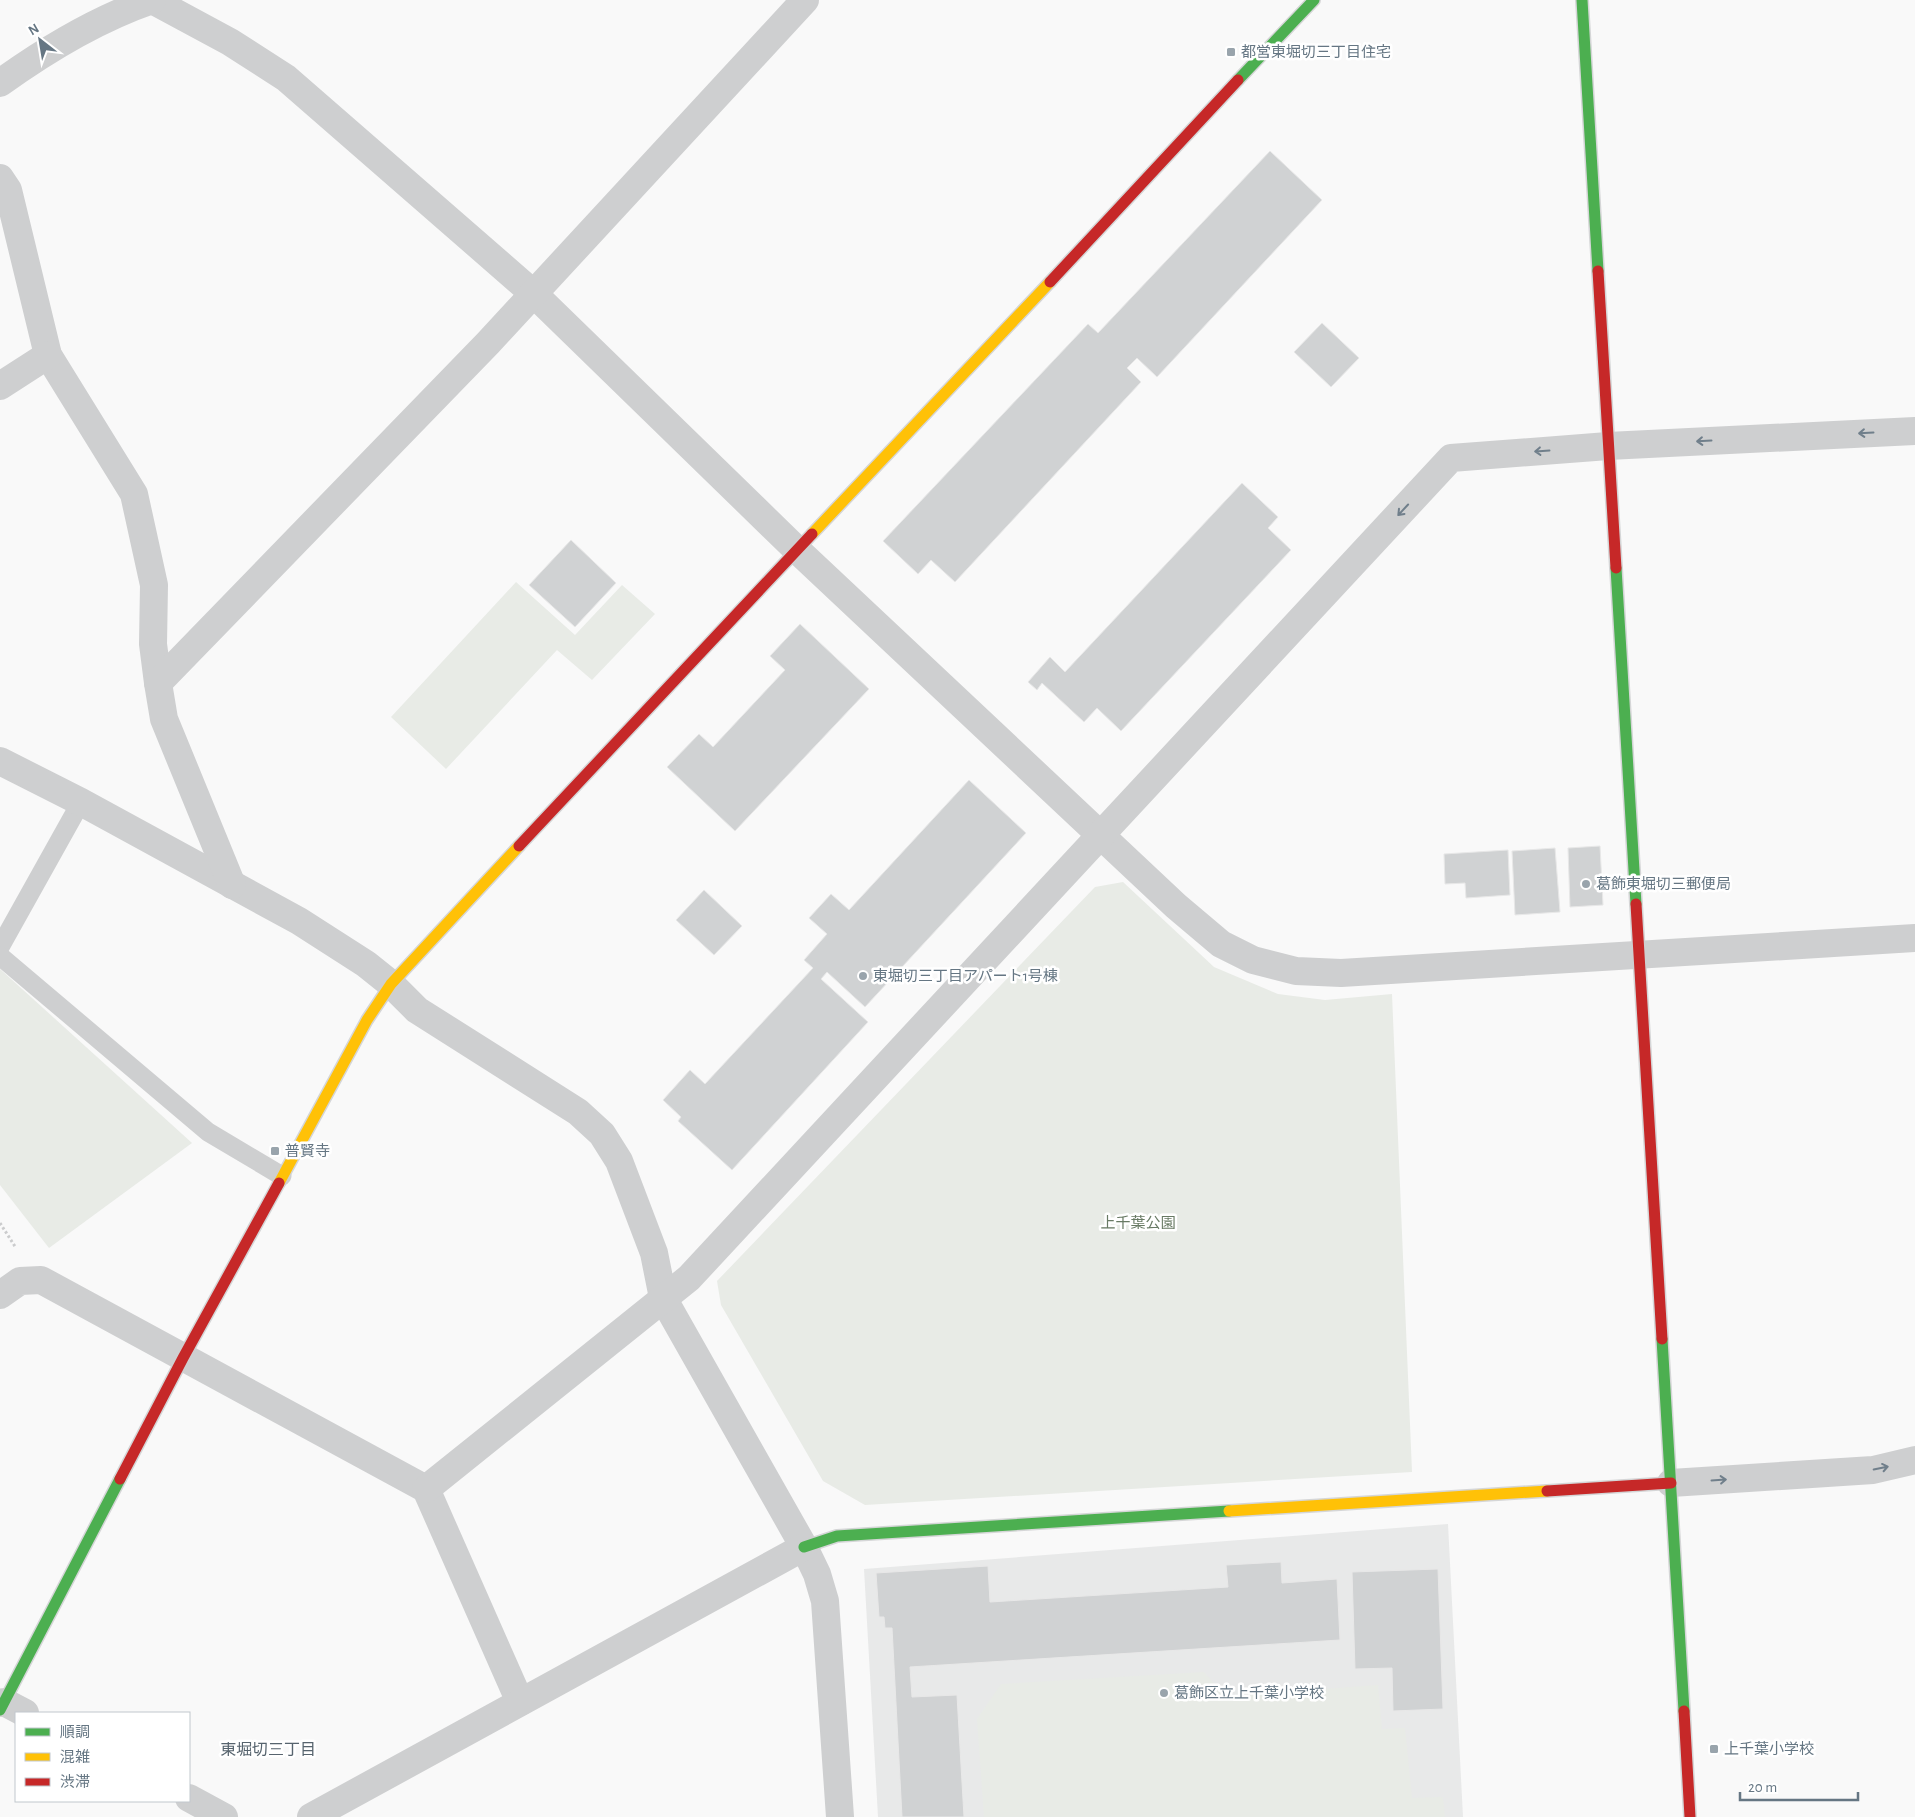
<svg xmlns="http://www.w3.org/2000/svg" width="1915" height="1817" viewBox="0 0 1915 1817" font-family="'Alegreya Sans','Noto Sans JP',sans-serif">
<style>
.built{fill:#e8e9e9}
.green{fill:#e8ebe6}
.building{fill:#d0d2d3;stroke:#e8e8e8}
.lines{fill:none;stroke-linecap:round;stroke-linejoin:round}
.fast-casing{stroke:#d5d6d7;stroke-width:14}
.slow-casing{stroke:#d5d6d7;stroke-width:14}
.jam-casing{stroke:#d5d6d7;stroke-width:14}
.path{stroke:#cbcccd;stroke-width:3;stroke-dasharray:2.5 2.5;stroke-linecap:butt}
.lane{stroke:#cecfd0;stroke-width:19}
.street{stroke:#cecfd0;stroke-width:28}
.fast{stroke:#4caf50;stroke-width:11}
.slow{stroke:#ffc107;stroke-width:11}
.jam{stroke:#c62828;stroke-width:11}
.oneway{stroke:#707f8b}
.poi-dot{fill:#99a4ac;stroke:#fff;stroke-width:2}
.labels{text-anchor:middle;stroke-width:5;stroke-linejoin:round;paint-order:stroke}
.poi-label{font-size:15px;fill:#657683;stroke:#fff;text-anchor:start}
.park-label{font-size:15px;fill:#687a64;stroke:#fff}
.neighbourhood-label{font-size:16px;fill:#57646e;stroke:#fff}
</style>
<rect width="100%" height="100%" fill="#f9f9f9"/>
<path class="built" d="M1448 1524 1463 1817H878L864 1569Z"/>
<g class="green">
<path d="M516 582 575 635 622 585 655 614 592 680 557 650 446 769 391 717Z"/>
<path d="M1123 882 1214 967 1278 994 1325 1000 1392 994 1412 1472 865 1505 823 1481 721 1305 717 1281 1095 887Z"/>
<path d="M0 969 192 1143 49 1248 0 1185Z"/>
<path d="M1204 1672 1225 1696 1378 1685 1382 1729 1405 1728 1412 1798 1443 1797 1445 1817H984L977 1719 1001 1684Z"/>
</g>
<g class="building">
<path d="M1270 151 1322 200 1157 377 1137 358 1127 368 1141 382 955 582 931 560 918 574 883 541 1088 324 1098 333Z"/>
<path d="M1322 323 1359 358 1331 387 1294 352Z"/>
<path d="M1242 483 1278 517 1268 528 1291 550 1121 731 1097 708 1084 722 1042 683 1037 690 1028 682 1050 657 1065 672Z"/>
<path d="M571 540 616 583 575 627 529 585Z"/>
<path d="M800 624 869 689 735 831 667 767 699 734 713 747 785 670 770 656Z"/>
<path d="M969 780 1026 833 865 1007 827 972 821 979 868 1022 732 1170 678 1121 681 1117 663 1100 690 1070 705 1084 813 968 804 960 827 934 809 918 831 894 849 910Z"/>
<path d="M1600 846 1603 905 1570 907 1568 848Z"/>
<path d="M1555 848 1560 912 1515 915 1512 851Z"/>
<path d="M1508 850 1510 895 1466 898 1465 883 1445 884 1444 854Z"/>
<path d="M704 890 742 926 714 955 676 920Z"/>
<path d="M1281 1562 1282 1583 1337 1579 1340 1640 910 1667 912 1697 957 1695 964 1817H902L892 1628H885L884 1617H879L876 1573 988 1566 990 1602 1228 1587 1226 1565Z"/>
<path d="M1438 1569 1443 1709 1393 1711 1392 1668 1355 1669 1352 1572Z"/>
</g>
<g class="lines">
<defs>
<g id="fast">
<path d="M1582 0 1598 271"/>
<path d="M1238 80 1314 0"/>
<path d="M1616 568 1636 904"/>
<path d="M1662 1339 1684 1711"/>
<path d="M804 1547 837 1536 1229 1511"/>
<path d="M0 1710 120 1479"/>
</g>
<g id="slow">
<path d="M812 534 1050 282"/>
<path d="M279 1183 367 1020 391 984 519 846"/>
<path d="M1229 1511 1547 1491"/>
</g>
<g id="jam">
<path d="M1598 271 1616 568"/>
<path d="M1050 282 1238 80"/>
<path d="M519 846 812 534"/>
<path d="M1636 904 1662 1339"/>
<path d="M120 1479 183 1358 279 1183"/>
<path d="M1547 1491 1671 1483"/>
<path d="M1684 1711 1690 1817"/>
</g>
</defs>
<use href="#fast" class="fast-casing"/>
<use href="#slow" class="slow-casing"/>
<use href="#jam" class="jam-casing"/>
<path class="path" d="M0 1223 16 1248"/>
<g class="lane">
<path d="M0 947 81 802"/>
<path d="M0 956 208 1132 282 1176"/>
</g>
<g class="street">
<path d="M152 0 230 42 286 78 534 294 796 549 1176 906 1221 944 1253 960 1296 971 1341 973 1915 938"/>
<path d="M0 83C47 49 97 19 152 0"/>
<path d="M0 178 8 190 48 355 134 494 154 585 153 644 158 683"/>
<path d="M0 386 48 355"/>
<path d="M0 761 81 802 299 921 366 964 391 984 417 1010 578 1112 602 1134 619 1161 654 1253 663 1298 804 1547 817 1574 825 1601 840 1817"/>
<path d="M232 885 164 719 158 683 488 343 805 0"/>
<path d="M0 1295 20 1281 41 1280 426 1489 520 1702"/>
<path d="M1671 1483 1873 1470 1915 1460"/>
<path d="M426 1489 689 1278 1451 458 1608 446 1915 431"/>
<path d="M4 1702 25 1713"/>
<path d="M189 1798 224 1817"/>
<path d="M311 1817 804 1547"/>
</g>
<use href="#fast" class="fast"/>
<use href="#slow" class="slow"/>
<use href="#jam" class="jam"/>
</g>
<defs><path id="oneway-shaft" d="M-6 0H5M1.5-3L5.5 0L1.5 3" fill="none" stroke-width="1.6" stroke-linecap="round" stroke-linejoin="round" transform="scale(1.25)"/></defs>
<g class="oneway">
<use href="#oneway-shaft" transform="translate(1866 433) rotate(177)"/>
<use href="#oneway-shaft" transform="translate(1704 441) rotate(177)"/>
<use href="#oneway-shaft" transform="translate(1542 451) rotate(176)"/>
<use href="#oneway-shaft" transform="translate(1403 510) rotate(133)"/>
<use href="#oneway-shaft" transform="translate(1881 1468) rotate(-12)"/>
<use href="#oneway-shaft" transform="translate(1719 1480) rotate(-4)"/>
</g>
<g class="poi-dot">
<rect x="1226" y="47" width="10" height="10" rx="2.5"/>
<circle cx="1586" cy="884" r="5"/>
<circle cx="863" cy="976" r="5"/>
<rect x="270" y="1146" width="10" height="10" rx="2.5"/>
<circle cx="1164" cy="1693" r="5"/>
<rect x="1709" y="1744" width="10" height="10" rx="2.5"/>
</g>
<g class="labels">
<g class="poi-label">
<text x="1241" y="57">都営東堀切三丁目住宅</text>
<text x="1596" y="889">葛飾東堀切三郵便局</text>
<text x="873" y="981">東堀切三丁目アパート1号棟</text>
<text x="285" y="1156">普賢寺</text>
<text x="1174" y="1698">葛飾区立上千葉小学校</text>
<text x="1724" y="1754">上千葉小学校</text>
</g>
<g class="park-label">
<text x="1138" y="1228">上千葉公園</text>
</g>
<g class="neighbourhood-label">
<text x="268" y="1755">東堀切三丁目</text>
</g>
</g>
<rect x="15" y="1712" width="175" height="90" fill="#ffffff" stroke="#c1c8cd"/>
<rect x="25" y="1728" width="25" height="8" fill="#4caf50" stroke="#c1c8cd"/>
<text x="60" y="1737" font-size="15" fill="#657683">順調</text>
<rect x="25" y="1753" width="25" height="8" fill="#ffc107" stroke="#c1c8cd"/>
<text x="60" y="1762" font-size="15" fill="#657683">混雑</text>
<rect x="25" y="1778" width="25" height="8" fill="#c62828" stroke="#c1c8cd"/>
<text x="60" y="1787" font-size="15" fill="#657683">渋滞</text>
<g transform="translate(40 40) rotate(329)" stroke="#ffffff" stroke-width="4" paint-order="stroke">
<path d="M0-4L9 19L0 12L-9 19Z" fill="#657683"/>
<text y="-8" font-size="14" font-weight="bold" text-anchor="middle" fill="#657683">N</text>
</g>
<path d="M1740 1792v8h118v-8" fill="none" stroke="#657683" stroke-width="2.5"/>
<text x="1748" y="1792" font-size="15" fill="#657683" stroke="#ffffff" stroke-width="4" paint-order="stroke">20 m</text>
</svg>
